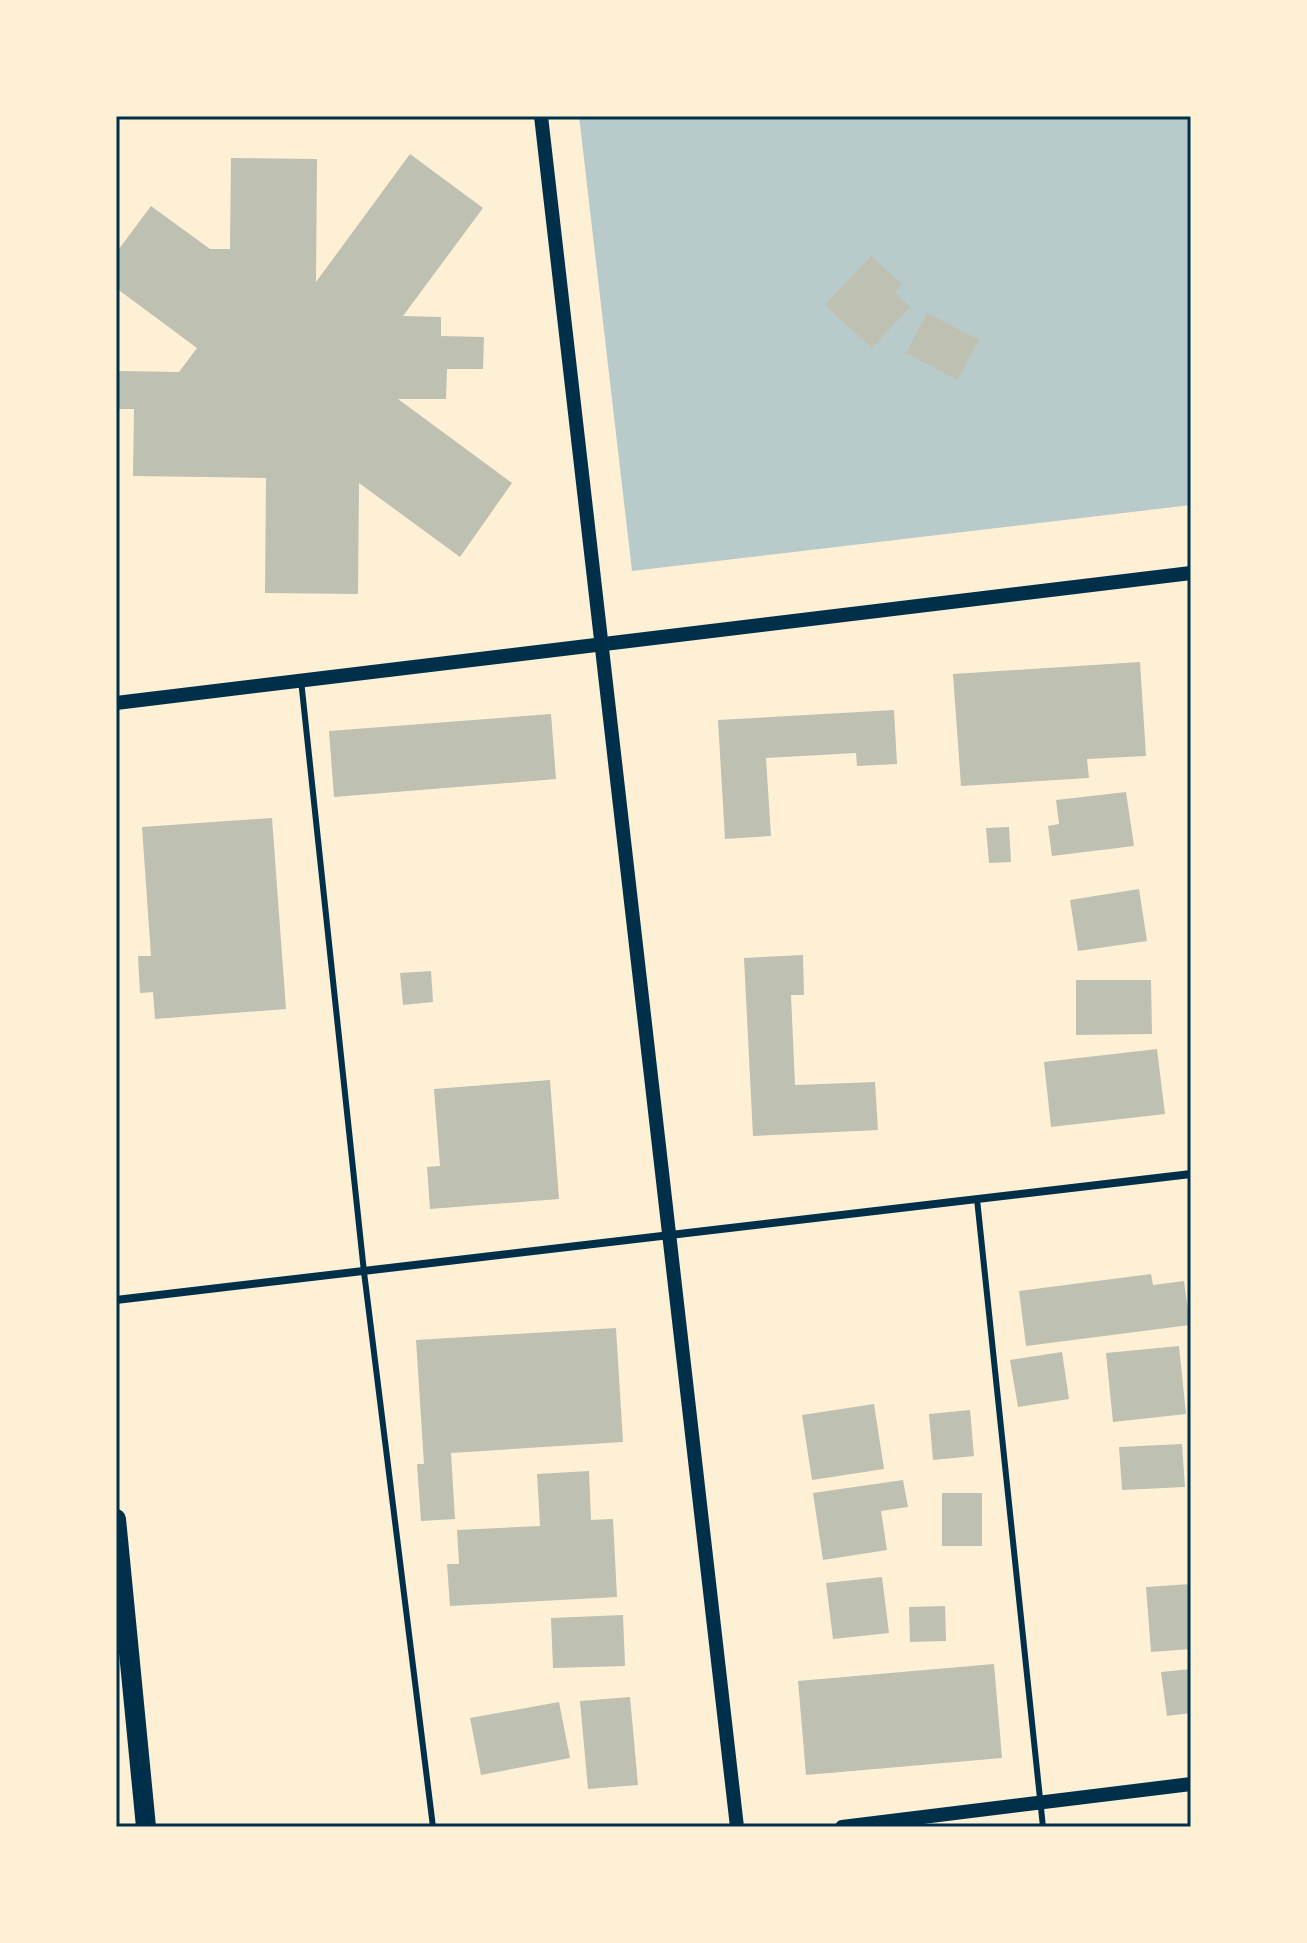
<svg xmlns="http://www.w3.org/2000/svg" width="1307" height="1943" viewBox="0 0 1307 1943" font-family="'Sofia Sans Condensed',sans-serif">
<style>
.green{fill:#b9caca}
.building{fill:#bec0b2}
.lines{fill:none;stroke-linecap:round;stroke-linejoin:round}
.service{stroke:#003049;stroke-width:6}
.minor{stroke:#003049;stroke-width:8}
.tertiary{stroke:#003049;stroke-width:14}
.primary{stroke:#003049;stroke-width:20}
.neatline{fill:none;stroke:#003049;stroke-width:3}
</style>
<rect width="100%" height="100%" fill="#fdf0d5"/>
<path class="green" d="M579 116H1191V505L632 571Z"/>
<g class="building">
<path d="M410 154 483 208 403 316 441 317V336L484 337 483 369H447L446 399H398L512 483 460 557 359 483 358 594 265 593 266 478 133 476 134 409H116V371L179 372 197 348 116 288V253L151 206 210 249H230L231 158 317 159 316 282Z"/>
<path d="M871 256 902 284 895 292 910 307 872 348 825 305Z"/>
<path d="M927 313 979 340 957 380 906 353Z"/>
<path d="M1140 662 1146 756 1087 759 1089 778 961 786 953 674Z"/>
<path d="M894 710 897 764 857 766 856 753 766 758 771 836 725 839 718 720Z"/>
<path d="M551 714 556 779 334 797 329 731Z"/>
<path d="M1126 792 1134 846 1052 856 1048 826 1059 824 1056 800Z"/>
<path d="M272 818 286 1009 155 1019 153 992 140 993 138 956H151L142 827Z"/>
<path d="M1009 827 1011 862 989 863 986 828Z"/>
<path d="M1139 889 1147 941 1078 951 1070 900Z"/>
<path d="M803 955 804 995H791L795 1085 875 1082 878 1130 753 1136 744 958Z"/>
<path d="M431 971 433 1002 403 1005 400 973Z"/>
<path d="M1076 980H1151L1152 1034 1076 1035Z"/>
<path d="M1157 1049 1165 1114 1051 1127 1044 1062Z"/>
<path d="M550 1080 559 1199 430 1209 427 1167 440 1166 434 1089Z"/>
<path d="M1151 1274 1153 1285 1184 1281 1190 1325 1026 1346 1019 1291Z"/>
<path d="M616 1328 623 1442 451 1453 455 1519 421 1521 417 1464H424L416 1340Z"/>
<path d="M1179 1346 1186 1414 1113 1422 1106 1353Z"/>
<path d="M1062 1352 1069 1399 1018 1407 1010 1360Z"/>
<path d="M874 1404 884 1469 812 1480 802 1415Z"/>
<path d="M970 1410 974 1456 933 1460 929 1414Z"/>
<path d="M1182 1444 1185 1487 1122 1490 1119 1447Z"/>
<path d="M589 1471 591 1520 613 1519 617 1597 450 1606 447 1564H459L457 1530 540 1526 537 1474Z"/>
<path d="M903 1480 908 1507 881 1511 887 1550 823 1560 813 1493Z"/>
<rect x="942" y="1493" width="40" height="53"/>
<path d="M882 1577 889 1633 833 1639 826 1583Z"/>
<path d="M1191 1584V1649L1151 1652 1146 1587Z"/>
<path d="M945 1606 946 1641 910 1642 909 1607Z"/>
<path d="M623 1615 625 1666 553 1668 551 1618Z"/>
<path d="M994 1664 1002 1758 806 1775 798 1681Z"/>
<path d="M1191 1669V1713L1167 1716 1161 1672Z"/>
<path d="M630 1697 638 1785 588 1789 580 1701Z"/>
<path d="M559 1702 570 1758 481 1775 470 1718Z"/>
</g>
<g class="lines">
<g class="service">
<path d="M301 680 364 1272 433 1827"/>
<path d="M977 1199 1043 1827"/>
</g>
<path class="minor" d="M116 1300 1191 1174"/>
<g class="tertiary">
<path d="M541 116 737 1827"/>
<path d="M116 703 1191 573"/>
<path d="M842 1827 1191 1784"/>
</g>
<path class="primary" d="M116 1519 146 1827"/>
</g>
<rect width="1307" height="1943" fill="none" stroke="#fdf0d5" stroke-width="236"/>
<rect x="118" y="118" width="1071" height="1707" class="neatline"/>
</svg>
